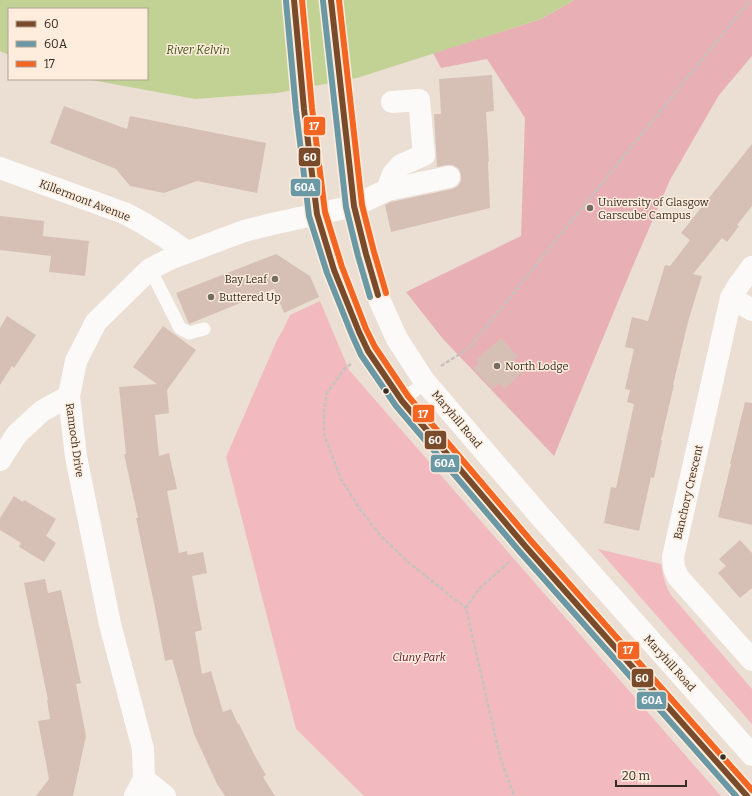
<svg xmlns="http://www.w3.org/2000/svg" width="752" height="796" viewBox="0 0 752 796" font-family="Bitter,serif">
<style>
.green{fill:#f2babf}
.forest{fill:#e8b0b5}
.water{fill:#c2d294}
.building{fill:#d6c0b6}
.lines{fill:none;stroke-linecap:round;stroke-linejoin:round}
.path{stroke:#c6c2bf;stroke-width:2.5;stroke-dasharray:4 2;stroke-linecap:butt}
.service{stroke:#fcfaf9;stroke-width:13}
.minor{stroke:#fcfaf9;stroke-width:22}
.tertiary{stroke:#fcfaf9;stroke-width:22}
.primary{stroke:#fcfaf9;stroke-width:22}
.bus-1-casing{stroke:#feeddd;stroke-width:9}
.bus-2-casing{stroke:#feeddd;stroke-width:9}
.bus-3-casing{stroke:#feeddd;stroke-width:9}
.bus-1{stroke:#7a4b2a;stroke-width:6}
.bus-2{stroke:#6a99a5;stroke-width:6}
.bus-3{stroke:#f26522;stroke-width:6}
.poi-dot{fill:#756c63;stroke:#feeddd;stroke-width:1.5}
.bus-dot{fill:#362e26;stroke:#feeddd;stroke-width:1.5}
.labels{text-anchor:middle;stroke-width:3;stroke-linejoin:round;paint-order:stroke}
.street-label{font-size:11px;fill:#362e26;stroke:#feeddd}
.poi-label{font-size:11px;fill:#362e26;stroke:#feeddd;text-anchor:start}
.park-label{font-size:11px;font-style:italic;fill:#5f0c28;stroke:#feeddd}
.water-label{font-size:12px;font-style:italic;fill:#44551a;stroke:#feeddd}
.line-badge{stroke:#feeddd;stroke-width:1.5}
.badge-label{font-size:11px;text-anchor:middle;font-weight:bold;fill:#fff}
</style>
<rect width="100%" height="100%" fill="#ebdfd4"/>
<g class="green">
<path d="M320 301 349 370 721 796H364L296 729 226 457 277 340 284 328 290 315Z"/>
<path d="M598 549 661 564C663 575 665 585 671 595L752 689V724Z"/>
</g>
<path class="forest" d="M574 0H752V56L719 95 670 180 632 268 554 456 443 339 406 292 521 236 525 118 487 59 441 68 433 53 541 19Z"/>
<path class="water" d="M0 0H574L541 19 357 78 277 93 195 99 86 79H147V9H9V55L0 51Z"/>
<g class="building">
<path d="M492 75 494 111 486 112 489 162H488L490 208 391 232 385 205 391 202 452 189 458 186 461 181V175L459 169 453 165H446L437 167 434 114H441L439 79Z"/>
<path d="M64 106 127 129 130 116 266 143 257 193 197 181 164 193 130 186 116 169 50 143Z"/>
<path d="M752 144V206L737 225 739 226 727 242 722 238 693 274 702 276 688 322 673 385H674L661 440H662L654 478 651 477 639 531 604 523 611 487 616 488 634 404 627 402 630 390 625 389 634 349 625 347 632 317 648 321 665 265 670 266 690 240 681 233Z"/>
<path d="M0 216 44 221 43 236 89 241 85 276 49 272 51 256 0 250Z"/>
<path d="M276 254 310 276 319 297 284 313 274 289 189 324 176 293Z"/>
<path d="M7 316 36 335 14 368 12 366 0 385V328Z"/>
<path d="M163 326 196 350 167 390 169 413 155 415 159 456 169 453 177 489 167 491 179 553 187 551 188 555 203 552 207 573 192 576 202 630 195 632 202 674 211 671 223 712 231 709 238 724H239L256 758 266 775 263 777 275 796H225L217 784 194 734 172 659 165 661 155 608 136 518H138L124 454H126L119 387 157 384 133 367Z"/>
<path d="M501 338 518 357 513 360 523 372 504 389 499 383 492 389 473 368 479 363 476 360Z"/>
<path d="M745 402 752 403V525L718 517 731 464H730Z"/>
<path d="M14 496 23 502 24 500 56 519 46 536 56 543 44 562 19 547 21 543 0 530V518Z"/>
<path d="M740 540 752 553V588L740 598 718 573 726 566 719 559Z"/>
<path d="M45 579 48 593 61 590 71 636 81 683 76 684 86 736 73 796H36L49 779 38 721 50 719 47 700H48L24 583Z"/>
</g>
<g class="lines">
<g class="path">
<path d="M351 364 345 368 327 393 324 410V434L341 479 361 511 381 536 408 562 466 608"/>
<path d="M441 366 469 348 750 0"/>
<path d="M509 562 478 590 466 608 500 757 514 796"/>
</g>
<g class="service">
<path d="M150 269 180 328 189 333 204 329"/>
<path d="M402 401 425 382"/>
</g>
<g class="minor">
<path d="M0 168 124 213C147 224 167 238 187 252"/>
<path d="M387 190 393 174 401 165 424 155 419 100 392 102"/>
<path d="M354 206 387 190 449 177"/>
<path d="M752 267 738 286 731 298 673 557 674 568 678 577 752 660"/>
<path d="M731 298 752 310"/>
<path d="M0 460 17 434 42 411 69 396"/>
<path d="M144 779 165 796"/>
</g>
<path class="tertiary" d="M135 796 144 779 143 749 110 624 76 457 69 396 76 361 96 322 150 269 172 258 244 231 272 224 354 206"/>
<g class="primary">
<path d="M294 0 304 109 317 214 334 270 359 332 368 351 402 401 526 547 747 796"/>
<path d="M331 0 354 206 366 254 379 299 397 339 425 382 540 516 752 755"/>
</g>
<defs>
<g id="bus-1">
<path d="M294 0 304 109 317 214 334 270 359 332 368 351 402 401 526 547 747 796"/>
<path d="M331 0 354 206 366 254 378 295"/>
</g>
<g id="bus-2">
<path d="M286 1 296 110 309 216 327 273 352 335 361 355 396 406 520 552 736 796"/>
<path d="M323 1 346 207 358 256 370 297"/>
</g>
<g id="bus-3">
<path d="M302 0 312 108 325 212 342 267 366 329 375 347 408 396 532 542 752 790"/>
<path d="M339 0 362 205 374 252 386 293"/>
</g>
</defs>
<use href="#bus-1" class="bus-1-casing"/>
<use href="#bus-2" class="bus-2-casing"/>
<use href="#bus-3" class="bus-3-casing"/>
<use href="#bus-1" class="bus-1"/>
<use href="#bus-2" class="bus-2"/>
<use href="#bus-3" class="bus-3"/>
</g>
<g class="poi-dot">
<circle cx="590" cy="208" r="4"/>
<circle cx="275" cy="279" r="4"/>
<circle cx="211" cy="297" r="4"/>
<circle cx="497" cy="366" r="4"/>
</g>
<g class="bus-dot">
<circle cx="386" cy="391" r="3.5"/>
<circle cx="723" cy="757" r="3.5"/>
</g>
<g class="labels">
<g class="street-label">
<text transform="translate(85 200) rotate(21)" y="4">Killermont Avenue</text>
<text transform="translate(457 419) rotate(50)" y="4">Maryhill Road</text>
<text transform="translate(75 440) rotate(82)" y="4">Rannoch Drive</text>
<text transform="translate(688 492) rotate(-77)" y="4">Banchory Crescent</text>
<text transform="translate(670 663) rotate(48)" y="4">Maryhill Road</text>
</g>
<g class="poi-label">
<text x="598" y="206">University of Glasgow<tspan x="598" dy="13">Garscube Campus</tspan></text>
<text x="267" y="283" text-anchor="end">Bay Leaf</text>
<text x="219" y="301">Buttered Up</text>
<text x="505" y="370">North Lodge</text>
</g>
<g class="park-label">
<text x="419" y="661">Cluny Park</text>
</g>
<g class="water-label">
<text x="198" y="54">River Kelvin</text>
</g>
</g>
<g class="line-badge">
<rect x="303" y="116" width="23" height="20" rx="4" fill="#f26522"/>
<rect x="298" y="147" width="23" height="20" rx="4" fill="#7a4b2a"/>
<rect x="290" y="178" width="31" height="19" rx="4" fill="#6a99a5"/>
<rect x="412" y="404" width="23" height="19" rx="4" fill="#f26522"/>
<rect x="424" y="430" width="23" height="20" rx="4" fill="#7a4b2a"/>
<rect x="430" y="454" width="30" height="19" rx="4" fill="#6a99a5"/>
<rect x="617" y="641" width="23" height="19" rx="4" fill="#f26522"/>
<rect x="631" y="668" width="23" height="20" rx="4" fill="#7a4b2a"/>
<rect x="636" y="691" width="31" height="19" rx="4" fill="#6a99a5"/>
</g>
<g class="badge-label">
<text x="314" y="130">17</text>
<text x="310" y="161">60</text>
<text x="305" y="191">60A</text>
<text x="423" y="418">17</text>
<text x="435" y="444">60</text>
<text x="445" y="467">60A</text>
<text x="628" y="654">17</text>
<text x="642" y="682">60</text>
<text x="652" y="704">60A</text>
</g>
<rect x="8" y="8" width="140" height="72" fill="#feeddd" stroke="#aea194"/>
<rect x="16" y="21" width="20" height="6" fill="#7a4b2a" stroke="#aea194"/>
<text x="44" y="28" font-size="12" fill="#362e26">60</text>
<rect x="16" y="41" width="20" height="6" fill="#6a99a5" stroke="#aea194"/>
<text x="44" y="48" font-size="12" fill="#362e26">60A</text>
<rect x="16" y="61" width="20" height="6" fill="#f26522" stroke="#aea194"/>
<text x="44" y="68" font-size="12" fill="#362e26">17</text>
<path d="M616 780v6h70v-6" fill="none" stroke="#362e26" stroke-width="2"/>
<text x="622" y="780" font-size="12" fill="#362e26" stroke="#feeddd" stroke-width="3" paint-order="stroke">20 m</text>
</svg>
